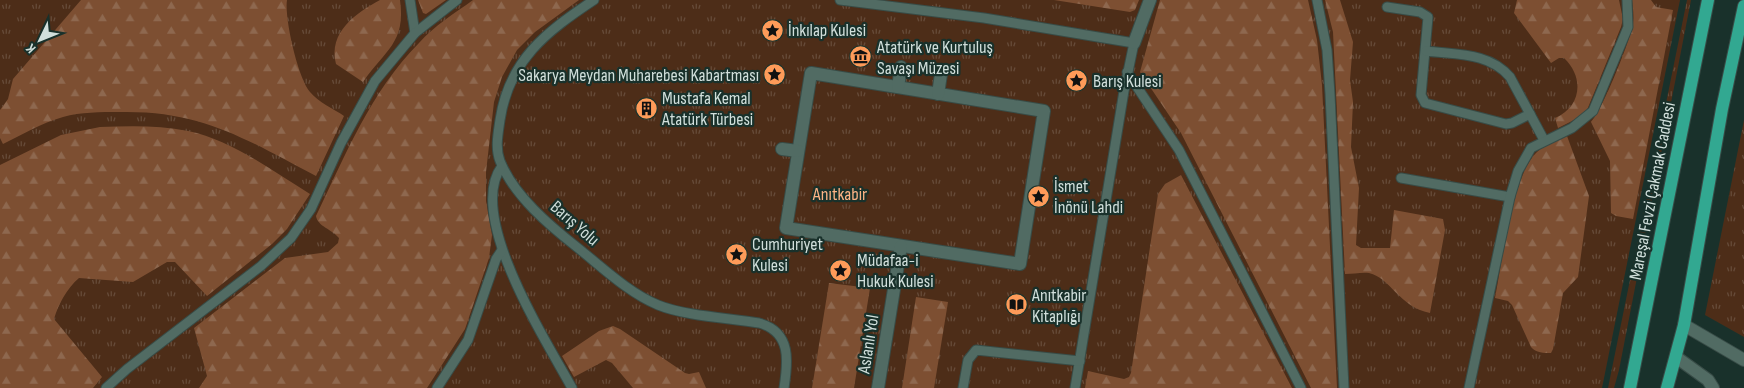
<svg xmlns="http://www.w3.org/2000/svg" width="1744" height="388" viewBox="0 0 1744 388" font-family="'Sofia Sans Condensed',sans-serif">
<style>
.grass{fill:url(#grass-tufts)}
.forest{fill:url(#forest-firs)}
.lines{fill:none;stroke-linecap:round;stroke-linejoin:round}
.service-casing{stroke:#384c47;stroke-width:11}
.pedestrian-casing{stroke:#384c47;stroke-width:14}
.minor-casing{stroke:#384c47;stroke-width:14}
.primary-casing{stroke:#384c47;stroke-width:14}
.service{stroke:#516b63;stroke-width:9}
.pedestrian{stroke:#516b63;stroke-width:12}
.minor{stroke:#516b63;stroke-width:12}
.primary{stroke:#32a891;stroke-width:12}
.labels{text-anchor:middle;stroke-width:4.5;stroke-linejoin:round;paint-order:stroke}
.poi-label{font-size:18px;fill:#d1dfdb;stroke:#19312b;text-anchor:start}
.street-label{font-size:18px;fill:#d1dfdb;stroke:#19312b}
.park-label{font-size:18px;fill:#fcb385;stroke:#19312b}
</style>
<defs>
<pattern id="grass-tufts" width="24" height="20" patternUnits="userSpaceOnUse" patternTransform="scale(1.25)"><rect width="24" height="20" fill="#4d2d18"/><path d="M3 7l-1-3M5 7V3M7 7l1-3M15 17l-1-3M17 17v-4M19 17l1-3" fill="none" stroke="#664b39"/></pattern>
<pattern id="forest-firs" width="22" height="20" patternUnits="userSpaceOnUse" patternTransform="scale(1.25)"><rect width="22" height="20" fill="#7d4f32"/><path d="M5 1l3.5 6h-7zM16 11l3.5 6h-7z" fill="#8e684f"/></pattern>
</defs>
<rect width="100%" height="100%" fill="#19312b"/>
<g class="grass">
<path d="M0 0H1680L1602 388H0Z"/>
<path d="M1687 0H1691L1619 370 1614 388H1608Z"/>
<path d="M1744 120V337L1705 315Z"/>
</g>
<g class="forest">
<path d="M81 0H287C284 17 298 79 310 92 318 102 334 109 344 116L316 176C245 139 202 110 119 112 100 112 81 112 63 117 42 123 23 134 3 144L0 138V110L8 99 13 79Z"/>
<path d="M380 0H400C406 43 385 50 363 82L336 64C328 32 356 13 380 0Z"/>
<path d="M418 0H446L426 14 423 13Z"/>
<path d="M473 0H579L535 32 517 50 502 77 494 102 486 172V201L492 235 489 258 465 329 427 388H199L207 376 194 328 285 258 328 252 338 243 339 238C332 229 318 227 316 216 345 156 371 91 419 43 434 26 455 13 473 0Z"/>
<path d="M1054 0H1139L1135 10 1130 12Z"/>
<path d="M1160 0H1308L1317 40 1322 85 1337 388H1311L1181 133 1140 72Z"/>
<path d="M1325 0H1340L1353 42 1350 80 1353 102 1351 147 1359 188 1356 245 1361 248H1390L1394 210 1443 219 1445 230 1430 313C1399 307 1391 278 1369 273 1362 272 1353 274 1345 274L1333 32Z"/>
<path d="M1517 0H1619L1623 19 1621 27 1587 110 1580 117 1558 128 1555 118C1581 107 1585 78 1564 58H1559L1551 63 1514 13Z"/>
<path d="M1632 0H1651L1656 7 1673 10 1633 219 1616 216 1611 213 1610 161 1591 122C1602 111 1630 41 1633 24 1634 16 1633 8 1632 0Z"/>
<path d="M100 127C129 126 159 125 188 131 232 140 272 171 310 194L287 229 272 244 207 296 175 262H167L133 282 79 278C67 288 58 305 54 319L102 377 93 388H0V165L61 135Z"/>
<path d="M1567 136 1589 196 1578 277 1563 293 1553 349 1551 353C1544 353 1536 353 1531 347L1512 305 1508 301 1495 298C1502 263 1512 175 1537 152 1545 144 1558 141 1567 136Z"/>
<path d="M1181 175 1292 388H1085L1088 371 1124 379 1129 377 1131 373 1158 194 1165 184Z"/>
<path d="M829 283 870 288 854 388H812Z"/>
<path d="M916 297 948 302 934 388H902Z"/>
<path d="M613 326 620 329 685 373 689 374 699 372 706 388H633L612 363 606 360 574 377 562 356 599 331Z"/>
</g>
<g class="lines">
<defs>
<g id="service">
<path d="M410 0 415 33"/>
<path d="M594 0C546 32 509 60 500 120 498 134 495 148 500 161 514 196 550 226 578 248 603 268 629 293 658 305 685 316 729 318 759 323 792 332 788 362 784 388"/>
<path d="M840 0 984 18 1134 43 1124 91 1075 388"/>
<path d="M1317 0 1327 50 1330 94 1344 388"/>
<path d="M1387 7 1420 12 1428 17 1421 95 1425 103 1506 124 1512 123 1530 114"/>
<path d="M1426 51C1456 55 1489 52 1510 77L1544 140"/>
<path d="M1127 72 1179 150 1301 388"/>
<path d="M502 166C465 215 547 342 572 388"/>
<path d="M1401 178 1510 197"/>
<path d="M106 388 127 369 261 266 291 238 311 209 341 143 375 81 415 33 457 0"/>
<path d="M437 388 468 340 496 259 502 250"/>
<path d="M963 388 968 360 976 350 1080 361"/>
<path d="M1469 388 1510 197 1518 171 1531 148 1572 128 1593 111 1628 27 1627 0"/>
</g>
<g id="pedestrian">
<path d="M811 73 1044 111 1020 264 786 228Z"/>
<path d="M898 87 901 67"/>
<path d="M938 94 941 74"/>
<path d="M782 149 798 151"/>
<path d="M878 388 901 246"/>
</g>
<g id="minor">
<path d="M1134 43 1150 0"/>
<path d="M1684 325 1744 360"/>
<path d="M1676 357 1708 380 1713 388"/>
</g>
<g id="primary">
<path d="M1630 388 1708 0"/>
<path d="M1667 388 1684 325 1722 109 1744 6"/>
</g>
</defs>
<use href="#service" class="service-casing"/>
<use href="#pedestrian" class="pedestrian-casing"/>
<use href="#minor" class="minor-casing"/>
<use href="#primary" class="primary-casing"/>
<use href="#service" class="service"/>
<use href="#pedestrian" class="pedestrian"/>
<use href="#minor" class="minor"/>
<use href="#primary" class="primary"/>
</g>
<defs>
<symbol id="sight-disc" viewBox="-11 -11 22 22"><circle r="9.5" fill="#fe9b59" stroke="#19312b"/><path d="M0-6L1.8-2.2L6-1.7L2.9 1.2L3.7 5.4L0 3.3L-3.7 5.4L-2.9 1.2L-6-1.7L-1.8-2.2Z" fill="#111"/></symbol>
<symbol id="museum-disc" viewBox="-11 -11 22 22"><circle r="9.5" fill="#fe9b59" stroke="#19312b"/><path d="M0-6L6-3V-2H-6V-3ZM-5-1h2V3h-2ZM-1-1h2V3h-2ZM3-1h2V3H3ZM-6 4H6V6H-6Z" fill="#111"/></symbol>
<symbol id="building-disc" viewBox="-11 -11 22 22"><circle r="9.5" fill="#fe9b59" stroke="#19312b"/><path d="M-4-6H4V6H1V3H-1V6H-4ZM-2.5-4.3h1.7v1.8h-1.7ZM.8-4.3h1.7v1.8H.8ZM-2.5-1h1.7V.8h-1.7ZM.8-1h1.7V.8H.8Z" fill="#111"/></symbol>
<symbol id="library-disc" viewBox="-11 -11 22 22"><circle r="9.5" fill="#fe9b59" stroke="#19312b"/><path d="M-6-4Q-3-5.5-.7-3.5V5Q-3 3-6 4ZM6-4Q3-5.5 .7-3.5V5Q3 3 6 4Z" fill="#111"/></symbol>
</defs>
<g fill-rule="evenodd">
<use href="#sight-disc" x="760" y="18" width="25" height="25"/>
<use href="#museum-disc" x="848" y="44" width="25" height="25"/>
<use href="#sight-disc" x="762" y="62" width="25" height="25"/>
<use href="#sight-disc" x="1064" y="68" width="25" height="25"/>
<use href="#building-disc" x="634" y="96" width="25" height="25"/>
<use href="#sight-disc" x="1026" y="184" width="25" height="25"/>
<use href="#sight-disc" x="724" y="242" width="25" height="25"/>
<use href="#sight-disc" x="828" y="258" width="25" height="25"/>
<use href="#library-disc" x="1004" y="292" width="25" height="25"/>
</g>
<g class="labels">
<g class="poi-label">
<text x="788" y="36">İnkılap Kulesi</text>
<text x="877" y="53">Atatürk ve Kurtuluş<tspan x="877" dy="21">Savaşı Müzesi</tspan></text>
<text x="759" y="81" text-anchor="end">Sakarya Meydan Muharebesi Kabartması</text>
<text x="1093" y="87">Barış Kulesi</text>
<text x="662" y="104">Mustafa Kemal<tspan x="662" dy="21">Atatürk Türbesi</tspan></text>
<text x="1054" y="192">İsmet<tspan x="1054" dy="21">İnönü Lahdi</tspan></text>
<text x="752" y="250">Cumhuriyet<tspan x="752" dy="21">Kulesi</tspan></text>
<text x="857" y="266">Müdafaa-i<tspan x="857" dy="21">Hukuk Kulesi</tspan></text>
<text x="1032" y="301">Anıtkabir<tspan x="1032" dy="21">Kitaplığı</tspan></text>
</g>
<g class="street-label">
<text transform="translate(1652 191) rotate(-79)" y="6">Mareşal Fevzi Çakmak Caddesi</text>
<text transform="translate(575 223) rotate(41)" y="6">Barış Yolu</text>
<text transform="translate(868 344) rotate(-81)" y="6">Aslanlı Yol</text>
</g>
<g class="park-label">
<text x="840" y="200">Anıtkabir</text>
</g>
</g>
<g transform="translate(40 40) rotate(227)" stroke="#19312b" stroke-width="4" paint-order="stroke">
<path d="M0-4L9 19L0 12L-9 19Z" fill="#d1dfdb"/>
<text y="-8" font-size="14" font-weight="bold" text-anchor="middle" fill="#d1dfdb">K</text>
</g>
</svg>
